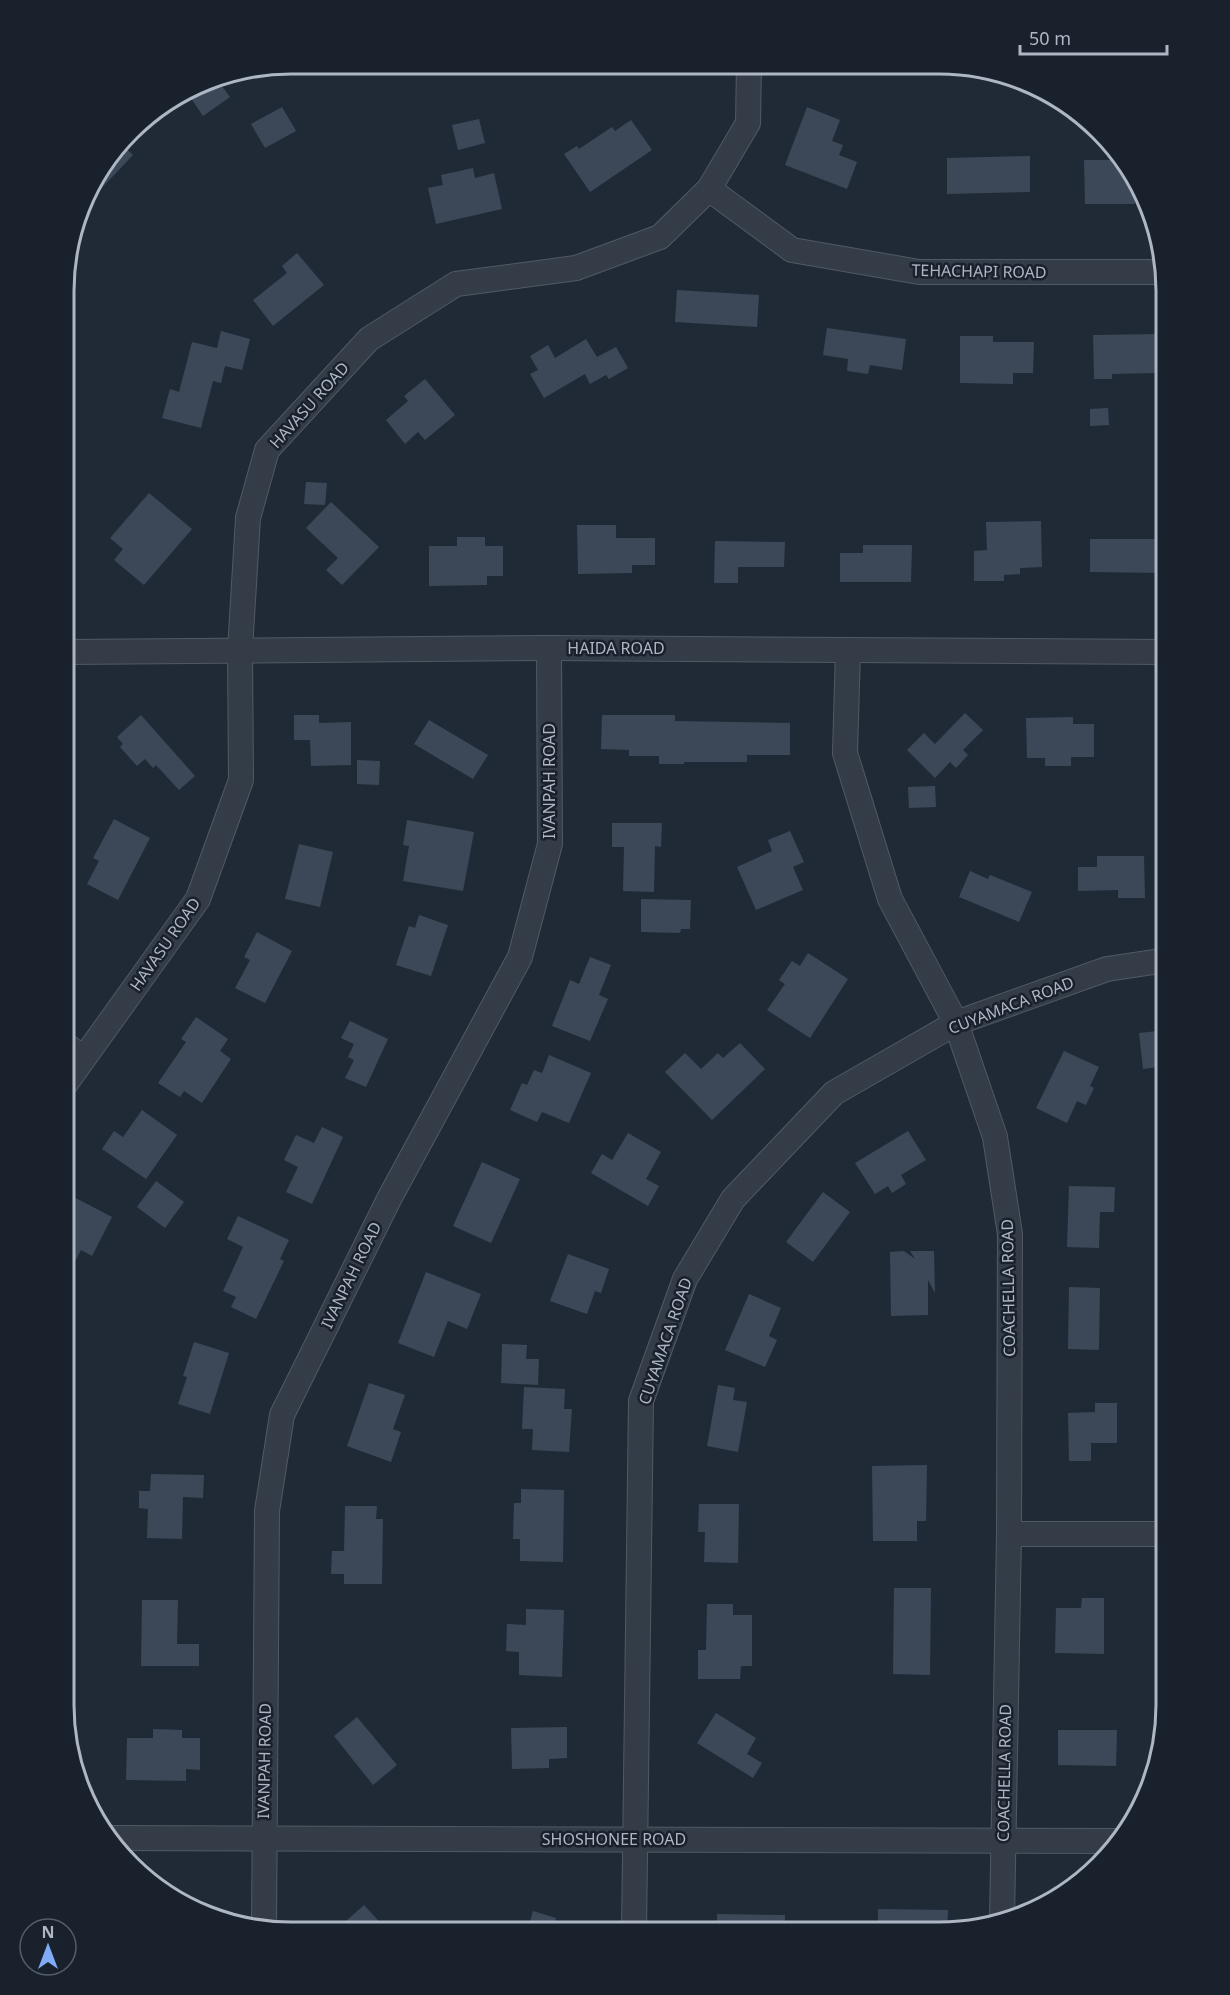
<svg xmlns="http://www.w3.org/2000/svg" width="1230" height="1995" viewBox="0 0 1230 1995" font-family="'Noto Sans',sans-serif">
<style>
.building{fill:#3c4857}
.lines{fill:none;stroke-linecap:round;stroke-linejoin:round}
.minor-casing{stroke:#515965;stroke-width:26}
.minor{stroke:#343c48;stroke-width:24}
.labels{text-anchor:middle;stroke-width:5;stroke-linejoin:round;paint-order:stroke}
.street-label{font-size:16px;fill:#aeb6c4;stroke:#19212c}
.rim{fill:none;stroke:#aeb6c4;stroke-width:3}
</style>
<rect width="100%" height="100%" fill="#202a37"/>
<g class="building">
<path d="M216 78 230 97 203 116 186 91 204 80Z"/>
<path d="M282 107 296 131 265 148 251 124Z"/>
<path d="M807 107 840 120 832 141 843 145 839 155 857 162 847 189 785 165Z"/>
<path d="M479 119 485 143 458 150 452 125Z"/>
<path d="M631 120 652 150 590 192 564 154 577 146 579 149 612 127 615 131Z"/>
<path d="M121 144 133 155 97 193 89 186Z"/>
<path d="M1030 156V192L947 194V158Z"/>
<path d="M1084 160H1125L1147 198 1135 199V204H1085Z"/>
<path d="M473 168 475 178 494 173 502 209 436 224 428 188 443 185 441 175Z"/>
<path d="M297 253 324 285 273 326 253 300 287 273 282 266Z"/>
<path d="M677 290 759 295 757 327 675 322Z"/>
<path d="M827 328 906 339 902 370 870 365 868 374 847 371 848 359 823 355Z"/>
<path d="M221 331 250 339 242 370 225 366 221 383 213 381 201 428 162 418 170 389 179 392 192 342 217 348Z"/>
<path d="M1157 334 1158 373 1112 374V379H1094L1093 335Z"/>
<path d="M960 336H993V342H1034L1033 373H1013V384L960 383Z"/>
<path d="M586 339 597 357 616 347 628 368 609 379 606 375 590 384 585 374 544 398 530 374 538 370 530 356 548 345 555 358Z"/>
<path d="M425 379 455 415 425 440 418 432 405 444 386 420 408 401 404 396Z"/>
<path d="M1108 408 1109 425 1090 426V409Z"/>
<path d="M306 482 327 483 325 505 304 504Z"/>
<path d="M149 493 192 529 144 585 114 560 123 549 110 538Z"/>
<path d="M331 502 379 547 342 585 326 570 338 558 306 528Z"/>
<path d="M1041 521 1042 567 1020 568V574L1004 575V581H974V551L987 550 986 522Z"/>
<path d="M577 525H616V538H655V565H632V573L578 574Z"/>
<path d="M457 537H485V546H503V576H487V585L429 586V546H457Z"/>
<path d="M1090 539H1163V573L1090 572Z"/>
<path d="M715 541 785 542 784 567H738V583H714Z"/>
<path d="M863 545H912L911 582H840V553H863Z"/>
<path d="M965 713 983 730 963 750 968 755 956 768 950 762 935 778 907 750 924 733 935 744Z"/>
<path d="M141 715 195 776 179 790 156 765 153 768 145 759 137 766 120 747 123 744 117 737Z"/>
<path d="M294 715H319V723L351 722V765L311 766 310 740H294Z"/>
<path d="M602 715H675V721L790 723V755H747V762H684V764H659V756H629V750L601 749Z"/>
<path d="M1073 717V724H1094V757H1071V766H1045V758H1027L1026 718Z"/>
<path d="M429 720 488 755 473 779 414 744Z"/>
<path d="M357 760 380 761 379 785 357 784Z"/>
<path d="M935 786 936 807 909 808 908 787Z"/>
<path d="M114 819 150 838 118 900 87 884 99 861 93 858Z"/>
<path d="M407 820 474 832 463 891 403 881 409 846 403 845Z"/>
<path d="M612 823H662L661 847 655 846 654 892 623 891 624 847H612Z"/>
<path d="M790 831 804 862 793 867 803 890 756 910 737 867 772 851 768 840Z"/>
<path d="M299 844 333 852 320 907 285 899Z"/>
<path d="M1097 856H1144L1145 898H1118V890L1078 891V867H1097Z"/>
<path d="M970 871 988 879 990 875 1032 892 1019 922 959 897Z"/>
<path d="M641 899 691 900 690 929H681L680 933 641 932Z"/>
<path d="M419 915 448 925 431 976 396 965 409 926 415 928Z"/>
<path d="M257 932 292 951 265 1003 235 988 250 960 244 957Z"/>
<path d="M808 953 848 979 810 1038 767 1010 785 984 779 980 792 961 800 966Z"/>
<path d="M590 957 611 965 599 995 608 999 590 1041 552 1026 570 980 579 984Z"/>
<path d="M196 1017 228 1039 220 1051 231 1059 202 1103 184 1091 180 1097 158 1083 186 1042 181 1039Z"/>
<path d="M350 1021 388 1039 366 1087 345 1078 354 1060 348 1057 354 1044 341 1038Z"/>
<path d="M1167 1030V1066L1143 1069 1139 1033Z"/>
<path d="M740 1043 765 1069 712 1120 665 1072 685 1053 701 1069 718 1053 723 1058Z"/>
<path d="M1064 1051 1099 1067 1090 1086 1094 1088 1086 1105 1077 1101 1067 1123 1036 1108Z"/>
<path d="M549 1055 591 1073 569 1123 542 1112 537 1122 510 1110 522 1083 527 1085 534 1070 542 1073Z"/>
<path d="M142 1110 177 1135 146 1179 102 1149 114 1131 123 1137Z"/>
<path d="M322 1127 343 1137 312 1204 286 1192 298 1167 284 1160 296 1135 314 1143Z"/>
<path d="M908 1131 926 1160 901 1175 906 1184 892 1193 888 1186 875 1194 855 1163Z"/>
<path d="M628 1133 661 1152 646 1179 659 1186 648 1206 591 1173 602 1154 612 1160Z"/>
<path d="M482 1162 520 1179 491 1243 453 1226Z"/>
<path d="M156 1181 184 1202 165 1228 137 1207Z"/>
<path d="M1069 1186 1115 1187 1114 1212H1100L1099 1248 1067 1247Z"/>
<path d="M823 1192 850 1212 813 1262 786 1242Z"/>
<path d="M70 1195 112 1217 92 1256 81 1250 64 1283V1207Z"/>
<path d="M238 1216 289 1240 280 1259 284 1261 256 1319 231 1307 236 1297 223 1291 243 1247 227 1239Z"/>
<path d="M904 1251 915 1259 910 1251H934L935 1293 928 1280V1315L891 1316 890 1252Z"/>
<path d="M568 1254 609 1269 601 1293 595 1291 587 1314 550 1301Z"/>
<path d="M426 1272 481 1294 467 1329 448 1321 434 1357 398 1343Z"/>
<path d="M1069 1287 1100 1288 1099 1350 1068 1349Z"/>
<path d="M749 1294 781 1308 769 1336 777 1340 765 1367 725 1350Z"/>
<path d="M194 1342 229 1353 210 1414 178 1404 187 1377 183 1376Z"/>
<path d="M502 1344 527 1345 526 1359H539L538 1385 501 1383Z"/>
<path d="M369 1383 405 1395 393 1429 401 1432 391 1462 347 1446Z"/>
<path d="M718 1385 735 1388 733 1400 747 1402 738 1452 707 1446Z"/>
<path d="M524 1387 565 1389 564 1409H572L569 1452 532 1450 533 1429H522Z"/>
<path d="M1095 1403H1117V1443H1091V1461H1069L1068 1413 1095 1412Z"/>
<path d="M927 1465 926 1521H917V1541H873L872 1466Z"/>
<path d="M151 1474 204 1475 203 1498 183 1497 182 1539 147 1538 148 1509 139 1508V1491H150Z"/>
<path d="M521 1489 564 1490 563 1562 520 1561V1539H513L514 1503H521Z"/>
<path d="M699 1504H739L738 1563 704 1562 705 1532H698Z"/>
<path d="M345 1506H377L376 1519H383L382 1584H344V1574H331L332 1551H344Z"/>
<path d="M894 1588H931L930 1675 893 1674Z"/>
<path d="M1082 1598H1104V1654L1055 1653 1056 1608H1081Z"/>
<path d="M142 1600H178L177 1644H199V1666H141Z"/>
<path d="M707 1604H733V1615H752V1666H741L740 1679H698V1650H706Z"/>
<path d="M526 1609 564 1610 562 1677 519 1675V1652L506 1651 507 1624 526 1625Z"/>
<path d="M716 1713 756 1738 747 1754 762 1763 753 1778 697 1743Z"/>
<path d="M357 1717 397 1765 373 1785 334 1736Z"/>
<path d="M567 1727V1758L549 1759V1768L512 1769 511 1728Z"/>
<path d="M153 1729 182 1730V1738H200V1770L186 1769V1781L126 1780 127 1738H153Z"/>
<path d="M1058 1730H1117L1116 1766 1058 1765Z"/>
<path d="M364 1905 387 1930H336Z"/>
<path d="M878 1909 948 1910 947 1931 878 1932Z"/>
<path d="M533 1911 556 1918 553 1931H527Z"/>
<path d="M717 1914 785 1915V1932L717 1931Z"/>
</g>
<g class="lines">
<defs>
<g id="minor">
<path d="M709 189 792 250 919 272H1163"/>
<path d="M848 650 845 753 890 899 956 1023 995 1137 1010 1234 1009 1534 1002 1920"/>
<path d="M64 652 549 648 1167 652"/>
<path d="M64 1044 83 1058"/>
<path d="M64 1086 198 899 241 780 240 650 248 518 267 450 369 339 456 284 576 268 660 237 709 189 748 123 749 64"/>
<path d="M1009 1534H1167"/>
<path d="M107 1838 1121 1841"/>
<path d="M264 1930 267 1511 282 1415 389 1199 520 957 550 844 549 648"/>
<path d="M634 1931 641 1401 685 1279 733 1199 834 1093 956 1023 1107 969 1167 960"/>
</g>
</defs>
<use href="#minor" class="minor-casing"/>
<use href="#minor" class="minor"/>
</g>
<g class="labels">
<g class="street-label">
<text transform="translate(979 271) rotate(1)" y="6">TEHACHAPI ROAD</text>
<text transform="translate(309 405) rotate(-48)" y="6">HAVASU ROAD</text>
<text x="616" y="654">HAIDA ROAD</text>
<text transform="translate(549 781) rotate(-90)" y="6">IVANPAH ROAD</text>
<text transform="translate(165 944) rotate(-55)" y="6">HAVASU ROAD</text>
<text transform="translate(1011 1005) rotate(-21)" y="6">CUYAMACA ROAD</text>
<text transform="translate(351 1275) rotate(-64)" y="6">IVANPAH ROAD</text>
<text transform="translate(1008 1288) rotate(-91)" y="6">COACHELLA ROAD</text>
<text transform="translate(665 1341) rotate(-71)" y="6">CUYAMACA ROAD</text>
<text transform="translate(264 1761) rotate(-89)" y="6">IVANPAH ROAD</text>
<text transform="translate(1004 1773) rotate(-89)" y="6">COACHELLA ROAD</text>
<text x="614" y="1845">SHOSHONEE ROAD</text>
</g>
</g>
<path d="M0 0H1230V1995H0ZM291 74H939A217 217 0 0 1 1156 291V1705A217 217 0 0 1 939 1922H291A217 217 0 0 1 74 1705V291A217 217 0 0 1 291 74Z" fill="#19212c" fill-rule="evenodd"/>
<path class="rim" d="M291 74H939A217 217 0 0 1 1156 291V1705A217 217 0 0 1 939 1922H291A217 217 0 0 1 74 1705V291A217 217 0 0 1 291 74Z"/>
<g transform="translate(48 1947)"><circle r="28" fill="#19212c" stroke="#555d69" stroke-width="1.5"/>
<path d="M0-4.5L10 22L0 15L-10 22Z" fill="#80acf7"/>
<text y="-9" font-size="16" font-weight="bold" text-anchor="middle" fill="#aeb6c4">N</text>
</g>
<path d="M1020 45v9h147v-9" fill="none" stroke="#aeb6c4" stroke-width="3"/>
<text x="1029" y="45" font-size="18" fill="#aeb6c4" stroke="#19212c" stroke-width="4.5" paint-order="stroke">50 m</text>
</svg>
